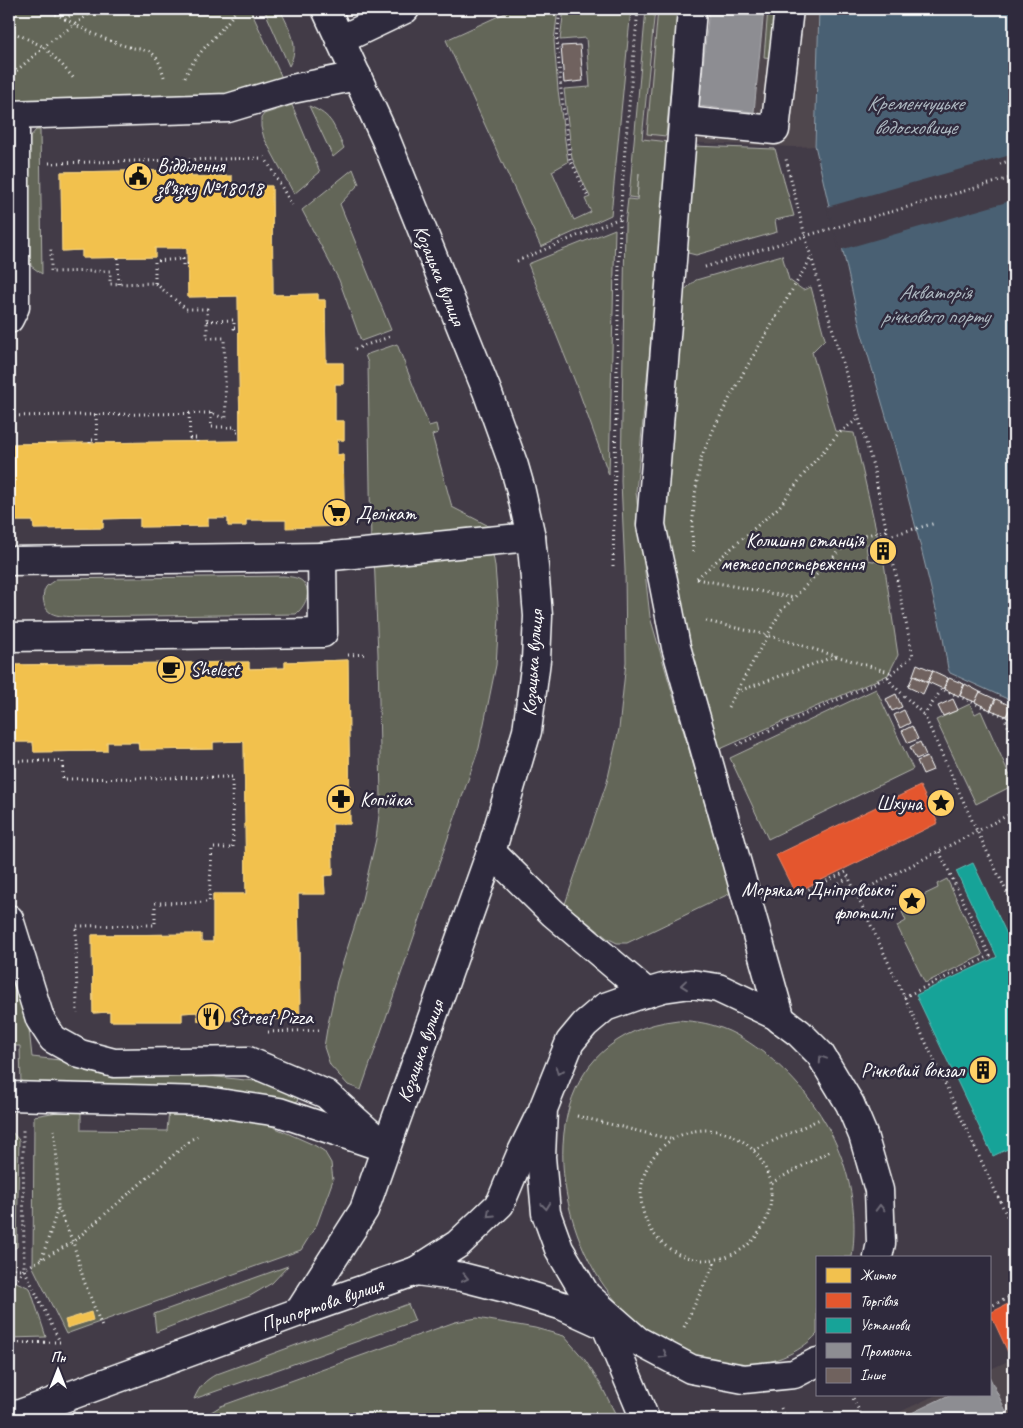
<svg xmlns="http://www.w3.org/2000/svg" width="1023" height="1428" viewBox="0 0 1023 1428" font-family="Caveat,sans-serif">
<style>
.built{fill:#50474e}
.green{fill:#636658;stroke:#b1b2ac}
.water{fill:#496173;stroke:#92a0ab}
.pier{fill:#423b47}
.homes{fill:#f2c14e;stroke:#f6d483}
.shops{fill:#e4572e;stroke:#ec896d}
.public{fill:#17a398;stroke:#5dbfb7}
.industry{fill:#8d8d92;stroke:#afafb3}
.building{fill:#70625e;stroke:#fff}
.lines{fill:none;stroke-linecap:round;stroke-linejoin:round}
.minor-casing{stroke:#fff;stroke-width:31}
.major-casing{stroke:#fff;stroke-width:31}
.path{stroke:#fff;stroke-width:3;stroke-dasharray:1 4;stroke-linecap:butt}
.minor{stroke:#2f2a3d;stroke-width:28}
.major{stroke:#2f2a3d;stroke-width:28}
.oneway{stroke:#6d6a77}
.labels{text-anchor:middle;stroke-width:5;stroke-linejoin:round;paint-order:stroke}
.poi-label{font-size:20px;fill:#fff;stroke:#2f2a3d;text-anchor:start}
.street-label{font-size:20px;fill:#fff;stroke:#2f2a3d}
.water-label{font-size:21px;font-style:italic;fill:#adb8c0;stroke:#2f2a3d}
</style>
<rect width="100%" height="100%" fill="#423b47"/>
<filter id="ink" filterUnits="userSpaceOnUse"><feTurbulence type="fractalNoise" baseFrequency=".02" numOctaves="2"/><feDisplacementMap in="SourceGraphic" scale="10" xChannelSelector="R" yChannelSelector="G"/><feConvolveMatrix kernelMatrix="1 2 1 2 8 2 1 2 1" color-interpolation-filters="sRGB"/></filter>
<g filter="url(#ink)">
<g class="built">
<path d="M656 9H819L814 146 794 147 682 142 644 139Z"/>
<path d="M1014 1348V1419H885L938 1394H989V1370L1012 1359 1008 1352Z"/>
</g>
<g class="green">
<path d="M9 9H250L283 80 230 97 9 105Z"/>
<path d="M264 9H280C289 29 301 45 289 66Z"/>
<path d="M514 9H558L554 41 558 90 568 162 552 171 574 220 591 212 585 199 590 197 572 158 564 89 590 87 586 38 560 40 564 9H631L611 215 541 247 446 40Z"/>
<path d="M646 9H655L642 139 670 142 636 492 650 617 731 893 627 943H617L607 938 565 904 607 782 619 729 626 662 625 570 621 481 625 224 628 199 637 200 639 173 637 198 629 197Z"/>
<path d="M658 9H678L666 136 647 134Z"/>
<path d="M768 9H778L773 58 764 57Z"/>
<path d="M292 105 320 172 294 194 264 138 261 127V118L264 114Z"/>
<path d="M309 106C334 116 333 126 344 148L333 157Z"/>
<path d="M36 130H40L42 274 31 266 30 256 29 138Z"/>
<path d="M693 146 775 149 794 216 775 220 777 232 696 255 688 253 684 251Z"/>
<path d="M353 169 359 184 340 204 391 330 361 341 339 280 302 210Z"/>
<path d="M615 229 609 475 578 389 528 264Z"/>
<path d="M782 255 789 280 803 290 811 287 825 339 812 352 835 431 854 433 878 538 866 545 868 560 884 563 898 655 888 675 718 750 691 657 663 537 681 293 696 280Z"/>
<path d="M397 344 429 426 436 424 438 433 432 435 452 507 487 525 490 539 371 547 368 363 365 355Z"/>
<path d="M491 543 495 566 499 617 496 665 479 748 361 1090 348 1085 330 1065 324 1047 327 1029 337 981 359 912 376 839 381 799 378 654 374 554Z"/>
<path d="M284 576C291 577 298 577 303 582 313 593 304 607 296 614L76 617C68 616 58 617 51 613 43 609 41 595 46 587 48 584 53 582 56 579Z"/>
<path d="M876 689 913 769 768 839 730 758Z"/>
<path d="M970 704 975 714 981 711 1014 785 976 804 936 720Z"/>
<path d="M947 879 983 955 925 983 897 926 906 921 902 912 911 908 906 898 915 895 917 898 938 888 937 884Z"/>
<path d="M9 960 29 1029 32 1057 301 1086 297 1102 21 1085 20 1046H9Z"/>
<path d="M678 1020C690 1021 703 1022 715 1026 734 1031 752 1044 768 1056 828 1105 863 1178 852 1257H817V1334C799 1354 769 1365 742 1366 736 1366 730 1365 724 1364 715 1362 706 1362 698 1359 689 1356 679 1349 671 1345 664 1340 655 1337 648 1332 627 1317 606 1291 594 1270 541 1176 547 1035 678 1020Z"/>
<path d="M81 1108V1130L167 1131 169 1111 251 1117 314 1145 324 1151 331 1163 333 1180 317 1224 301 1250 66 1334 33 1267 34 1116Z"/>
<path d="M9 1129 19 1140 17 1247 9 1251Z"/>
<path d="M288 1266 272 1283 250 1296 156 1332 154 1314Z"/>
<path d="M9 1279 30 1288 46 1337 9 1338Z"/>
<path d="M408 1304 415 1321 194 1399C199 1387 205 1380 217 1374Z"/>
<path d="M477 1318 535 1328 564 1336 585 1360 601 1385 618 1419H202L203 1417 221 1406 455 1322Z"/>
</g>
<path class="water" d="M819 9H1014V702L950 673 948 669 943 638 917 532 893 440 861 331 843 251 829 206 815 145Z"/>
<path class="pier" d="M1014 154V200L840 250 827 207Z"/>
<g class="homes">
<path d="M191 170V177L232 176V186H272L273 295 318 294V300H325L326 363H343V384H335V421H344V440H337V455L343 454V471H327V509H286V520H246V526H228V518H208V526L140 527V518L103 519V528L34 529 33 521H14L13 444 240 441 238 296 188 297 187 248H155V257L82 258V250L62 251 61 172Z"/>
<path d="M191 170V177L232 176V186H272L273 295 318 294V300H325L326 363H343V384H335V421H344V440H337V455L343 454 345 526 286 528V520H246V526H228V518H208V526L140 527V518L103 519V528L34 529 33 521H14L13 444 240 441 238 296 188 297 187 248H155V257L82 258V250L62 251 61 172Z"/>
<path d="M348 660 350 824H332L333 875 324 876 325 894H298L300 1003 259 1004V1013L220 1014V1021H198L197 1012 182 1013V1021H110V1012L93 1013 92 935 201 934V942H213V894H246L244 741 213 742V749L139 750 138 742H107V751L34 752 33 742H15V665L249 662V669L285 668V662Z"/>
<path d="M348 660 350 824H332L333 875 324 876 325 894H298L300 1019 198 1021 197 1012 182 1013V1021H110V1012L93 1013 92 935 201 934V942H213V894H246L244 741 213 742V749L139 750 138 742H107V751L34 752 33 742H15V665L249 662V669L285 668V662Z"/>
<path d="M91 1312 93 1320 67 1328 65 1320Z"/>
</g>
<g class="shops">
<path d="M920 786 938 823 795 893 776 855Z"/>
<path d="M1014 1301V1348L1008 1352 990 1313Z"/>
</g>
<path class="public" d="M973 863 1014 949V1146L993 1156 916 995 997 957 956 871Z"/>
<g class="industry">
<path d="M709 9H764L754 112 699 106Z"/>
<path d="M989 1376 1007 1413 994 1419H899L951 1394H989Z"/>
</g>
<g class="building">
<path d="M580 45 583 81 564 83 561 46Z"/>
<circle cx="883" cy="550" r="7"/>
<path d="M917 664 933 671 928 682 913 675Z"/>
<path d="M933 671 948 678 943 689 928 682Z"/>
<path d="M913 676 928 683 923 694 908 687Z"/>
<path d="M949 678 964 684 959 696 944 689Z"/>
<path d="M965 684 980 692 975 702 960 696Z"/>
<path d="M980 692 995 699 990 710 975 702Z"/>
<path d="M896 694 902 707 892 711 886 699Z"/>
<path d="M953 699 958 710 943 716 938 706Z"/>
<path d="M996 699 1011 706 1006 716 991 710Z"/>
<path d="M1011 706 1014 707V721L1006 717Z"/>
<path d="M904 710 910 723 900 728 894 715Z"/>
<path d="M912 726 918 739 908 743 902 731Z"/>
<path d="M920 742 926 755 916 759 910 747Z"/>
<path d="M927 757 933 770 923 774 917 761Z"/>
</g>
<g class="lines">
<defs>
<g id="minor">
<path d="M692 9 651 525 663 580 676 647 781 1020"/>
<path d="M340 40 405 9"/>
<path d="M9 115 228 108 292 89 357 76"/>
<path d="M684 121 775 130 789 9"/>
<path d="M9 319 15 307V115"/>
<path d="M322 557 531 537"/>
<path d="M9 561 322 557 323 633 9 637"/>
<path d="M491 852 553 913 647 993"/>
<path d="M9 919 40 1019 53 1039 80 1054 114 1063 248 1061 326 1094 386 1148"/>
<path d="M9 1096 206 1101 279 1112 374 1144"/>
<path d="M416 1271 458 1244 500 1204 521 1154 539 1117"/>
<path d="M299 1312 416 1271 462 1277 505 1288 563 1306 609 1327"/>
<path d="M606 1326 645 1419"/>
<path d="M817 1362 794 1374 744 1379 691 1369 638 1341 586 1295 559 1249 546 1213 541 1157 543 1109 570 1042 585 1024 605 1007 636 996 663 988 691 984 718 988 775 1015 799 1033 820 1054 850 1104 863 1135 879 1190 881 1243 878 1257"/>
</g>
<path id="major" d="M9 1418 299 1312 364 1210 491 852 527 731 536 660 538 616 534 567 531 537 520 487 514 466 487 391 386 140 326 9"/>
</defs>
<use href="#minor" class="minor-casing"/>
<use href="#major" class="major-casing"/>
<g class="path">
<path d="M47 9 65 19 80 9"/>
<path d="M560 9 557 39 561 90 570 159 588 197"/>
<path d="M9 12 14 9"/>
<path d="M65 19C87 31 108 42 133 48 140 49 150 50 155 56 160 62 162 70 164 77"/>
<path d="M9 30 44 47 63 66 75 80"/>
<path d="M9 77 50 42 96 9"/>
<path d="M185 77C196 51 222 33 237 9"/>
<path d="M49 163 265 158 292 205"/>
<path d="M1000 164 1014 159"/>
<path d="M1010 194 1014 193"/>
<path d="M118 258 119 284"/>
<path d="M517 261 620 218"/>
<path d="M705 267 805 236 1014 177"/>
<path d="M155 283V261L183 259V265L188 264"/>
<path d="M207 321 234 320V328H239"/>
<path d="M355 349 392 336"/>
<path d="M189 413 190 438H197V442"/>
<path d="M211 413V427H236V432H240"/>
<path d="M9 416 211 413 226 419 224 338H207V309H186L155 283 110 284V271L51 272V246"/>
<path d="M90 443V440H97L96 414"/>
<path d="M888 536 936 523"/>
<path d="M693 552 692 529 695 494 701 458 715 426 742 375 811 258"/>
<path d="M613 566 620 218 625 148 638 9"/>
<path d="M697 578 779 507 808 469 838 434 859 418"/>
<path d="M697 579 794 598"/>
<path d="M706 621 767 635 892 673"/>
<path d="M348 655 367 654"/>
<path d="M888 677 891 683 924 715"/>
<path d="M736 692 836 656"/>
<path d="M728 707 781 611 851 539 887 530"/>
<path d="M1014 740 1004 716 942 689 924 715 977 831 1014 907"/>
<path d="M737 745 886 678 913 656 873 466 805 236 786 159"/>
<path d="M9 761H63V779L232 777 233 848H212L209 902 155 903V925L76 926 77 1014"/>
<path d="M839 883 848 878"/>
<path d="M856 894 1014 812"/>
<path d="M781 895 790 898 846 872 1014 1231"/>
<path d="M904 997 990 956 939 851"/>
<path d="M268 1032 319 1030"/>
<path d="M9 1047 13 1063"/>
<path d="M577 1116 670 1139"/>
<circle cx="706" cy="1195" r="65"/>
<path d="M754 1150 822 1118"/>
<path d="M771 1183 832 1150"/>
<path d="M58 1208 73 1242 84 1281 102 1327"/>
<path d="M42 1258 58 1208 57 1160 54 1130"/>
<path d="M9 1269H23"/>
<path d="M9 1291 24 1269 73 1242 192 1139 201 1135"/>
<path d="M989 1307 1014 1295"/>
<path d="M684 1327 716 1260"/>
<path d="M9 1343 60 1342 24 1269 23 1128"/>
<path d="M851 1394 863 1419"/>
<path d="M781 1408 786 1419"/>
<path d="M757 1419 774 1411"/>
</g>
<use href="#minor" class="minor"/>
<use href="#major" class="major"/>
</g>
<defs><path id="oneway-chevron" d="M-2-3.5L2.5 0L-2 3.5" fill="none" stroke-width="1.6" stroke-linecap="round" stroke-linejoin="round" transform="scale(1.25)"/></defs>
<g class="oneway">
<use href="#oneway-chevron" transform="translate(684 985) rotate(174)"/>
<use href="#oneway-chevron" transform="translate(822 1059) rotate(-124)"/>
<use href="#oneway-chevron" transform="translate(559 1071) rotate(112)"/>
<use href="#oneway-chevron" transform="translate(546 1206) rotate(84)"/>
<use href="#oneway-chevron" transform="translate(880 1208) rotate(-92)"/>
<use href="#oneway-chevron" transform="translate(490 1214) rotate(137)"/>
<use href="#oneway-chevron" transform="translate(465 1278) rotate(12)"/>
<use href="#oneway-chevron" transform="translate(664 1355) rotate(29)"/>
</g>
</g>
<defs>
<symbol id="civic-disc" viewBox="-11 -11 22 22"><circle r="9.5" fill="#ffd166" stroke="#2f2a3d"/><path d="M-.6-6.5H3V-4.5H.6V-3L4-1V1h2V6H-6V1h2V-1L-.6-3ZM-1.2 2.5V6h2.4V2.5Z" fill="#111"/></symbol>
<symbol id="supermarket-disc" viewBox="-11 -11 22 22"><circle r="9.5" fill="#ffd166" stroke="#2f2a3d"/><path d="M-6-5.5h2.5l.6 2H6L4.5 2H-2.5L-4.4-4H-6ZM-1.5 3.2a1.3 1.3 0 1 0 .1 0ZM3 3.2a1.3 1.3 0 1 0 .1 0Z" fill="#111"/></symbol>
<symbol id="building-disc" viewBox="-11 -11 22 22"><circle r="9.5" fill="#ffd166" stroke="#2f2a3d"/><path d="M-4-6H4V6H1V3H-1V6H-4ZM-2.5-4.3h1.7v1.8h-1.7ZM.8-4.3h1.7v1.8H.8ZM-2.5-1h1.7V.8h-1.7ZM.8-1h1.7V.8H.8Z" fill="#111"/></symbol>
<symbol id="cafe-disc" viewBox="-11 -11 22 22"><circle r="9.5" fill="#ffd166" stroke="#2f2a3d"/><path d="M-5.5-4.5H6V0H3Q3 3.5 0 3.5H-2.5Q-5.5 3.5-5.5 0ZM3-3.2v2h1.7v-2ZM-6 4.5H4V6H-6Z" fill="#111"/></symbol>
<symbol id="pharmacy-disc" viewBox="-11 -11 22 22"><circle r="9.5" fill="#ffd166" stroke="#2f2a3d"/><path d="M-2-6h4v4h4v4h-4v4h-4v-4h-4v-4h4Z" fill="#111"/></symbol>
<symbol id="sight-disc" viewBox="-11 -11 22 22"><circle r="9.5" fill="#ffd166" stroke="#2f2a3d"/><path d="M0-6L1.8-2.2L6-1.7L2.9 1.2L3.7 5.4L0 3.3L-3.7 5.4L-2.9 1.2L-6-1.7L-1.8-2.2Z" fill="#111"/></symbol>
<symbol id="restaurant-disc" viewBox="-11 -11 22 22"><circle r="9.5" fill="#ffd166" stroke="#2f2a3d"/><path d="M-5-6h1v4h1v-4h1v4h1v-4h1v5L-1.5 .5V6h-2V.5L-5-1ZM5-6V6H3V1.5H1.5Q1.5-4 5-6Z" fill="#111"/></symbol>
</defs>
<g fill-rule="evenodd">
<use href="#civic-disc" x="122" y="160" width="32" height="32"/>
<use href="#supermarket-disc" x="321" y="497" width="32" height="32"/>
<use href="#building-disc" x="867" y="535" width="32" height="32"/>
<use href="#cafe-disc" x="155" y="653" width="32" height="32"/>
<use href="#pharmacy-disc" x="325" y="783" width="32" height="32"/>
<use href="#sight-disc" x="925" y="787" width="32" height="32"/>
<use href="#sight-disc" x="896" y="885" width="32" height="32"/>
<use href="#restaurant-disc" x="195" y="1001" width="32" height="32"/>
<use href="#building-disc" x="967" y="1054" width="32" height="32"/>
</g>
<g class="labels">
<g class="poi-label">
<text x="157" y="172">Відділення<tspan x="157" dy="23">зв'язку №18018</tspan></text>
<text x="356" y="520">Делікат</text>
<text x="864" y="547" text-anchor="end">Колишня станція<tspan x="864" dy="23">метеоспостереження</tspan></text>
<text x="190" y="676">Shelest</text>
<text x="360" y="806">Копійка</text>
<text x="922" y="810" text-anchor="end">Шхуна</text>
<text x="893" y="896" text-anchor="end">Морякам Дніпровської<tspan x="893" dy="23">флотилії</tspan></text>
<text x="230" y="1024">Street Pizza</text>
<text x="964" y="1077" text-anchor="end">Річковий вокзал</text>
</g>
<g class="street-label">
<text transform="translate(440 275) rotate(68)" y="7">Козацька вулиця</text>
<text transform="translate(532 663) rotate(-86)" y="7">Козацька вулиця</text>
<text transform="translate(420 1051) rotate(-71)" y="7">Козацька вулиця</text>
<text transform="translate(322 1304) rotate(-19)" y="7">Припортова вулиця</text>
</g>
<g class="water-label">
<text x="915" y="110">Кременчуцьке<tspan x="915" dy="24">водосховище</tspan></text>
<text x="935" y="299">Акваторія<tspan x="935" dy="24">річкового порту</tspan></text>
</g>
</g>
<rect width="1023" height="1428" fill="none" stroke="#2f2a3d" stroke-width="30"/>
<rect x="15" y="15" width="993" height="1398" fill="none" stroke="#fff" stroke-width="2" filter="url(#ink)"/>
<rect x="816" y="1256" width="175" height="140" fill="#2f2a3d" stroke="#827f8b"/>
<rect x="826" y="1268" width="25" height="15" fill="#f2c14e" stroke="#827f8b"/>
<text x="860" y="1280" font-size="15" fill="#ffffff">Житло</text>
<rect x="826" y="1293" width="25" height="15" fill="#e4572e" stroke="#827f8b"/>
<text x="860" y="1306" font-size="15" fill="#ffffff">Торгівля</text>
<rect x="826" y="1318" width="25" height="15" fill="#17a398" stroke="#827f8b"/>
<text x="860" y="1330" font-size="15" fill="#ffffff">Установи</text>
<rect x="826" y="1343" width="25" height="15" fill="#8d8d92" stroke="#827f8b"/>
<text x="860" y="1356" font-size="15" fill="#ffffff">Промзона</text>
<rect x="826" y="1368" width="25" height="15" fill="#70625e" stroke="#827f8b"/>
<text x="860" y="1380" font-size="15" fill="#ffffff">Інше</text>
<g transform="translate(58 1370)" stroke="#2f2a3d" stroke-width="4" paint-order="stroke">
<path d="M0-4L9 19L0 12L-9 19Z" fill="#ffffff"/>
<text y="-8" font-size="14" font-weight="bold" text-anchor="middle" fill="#ffffff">Пн</text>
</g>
</svg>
